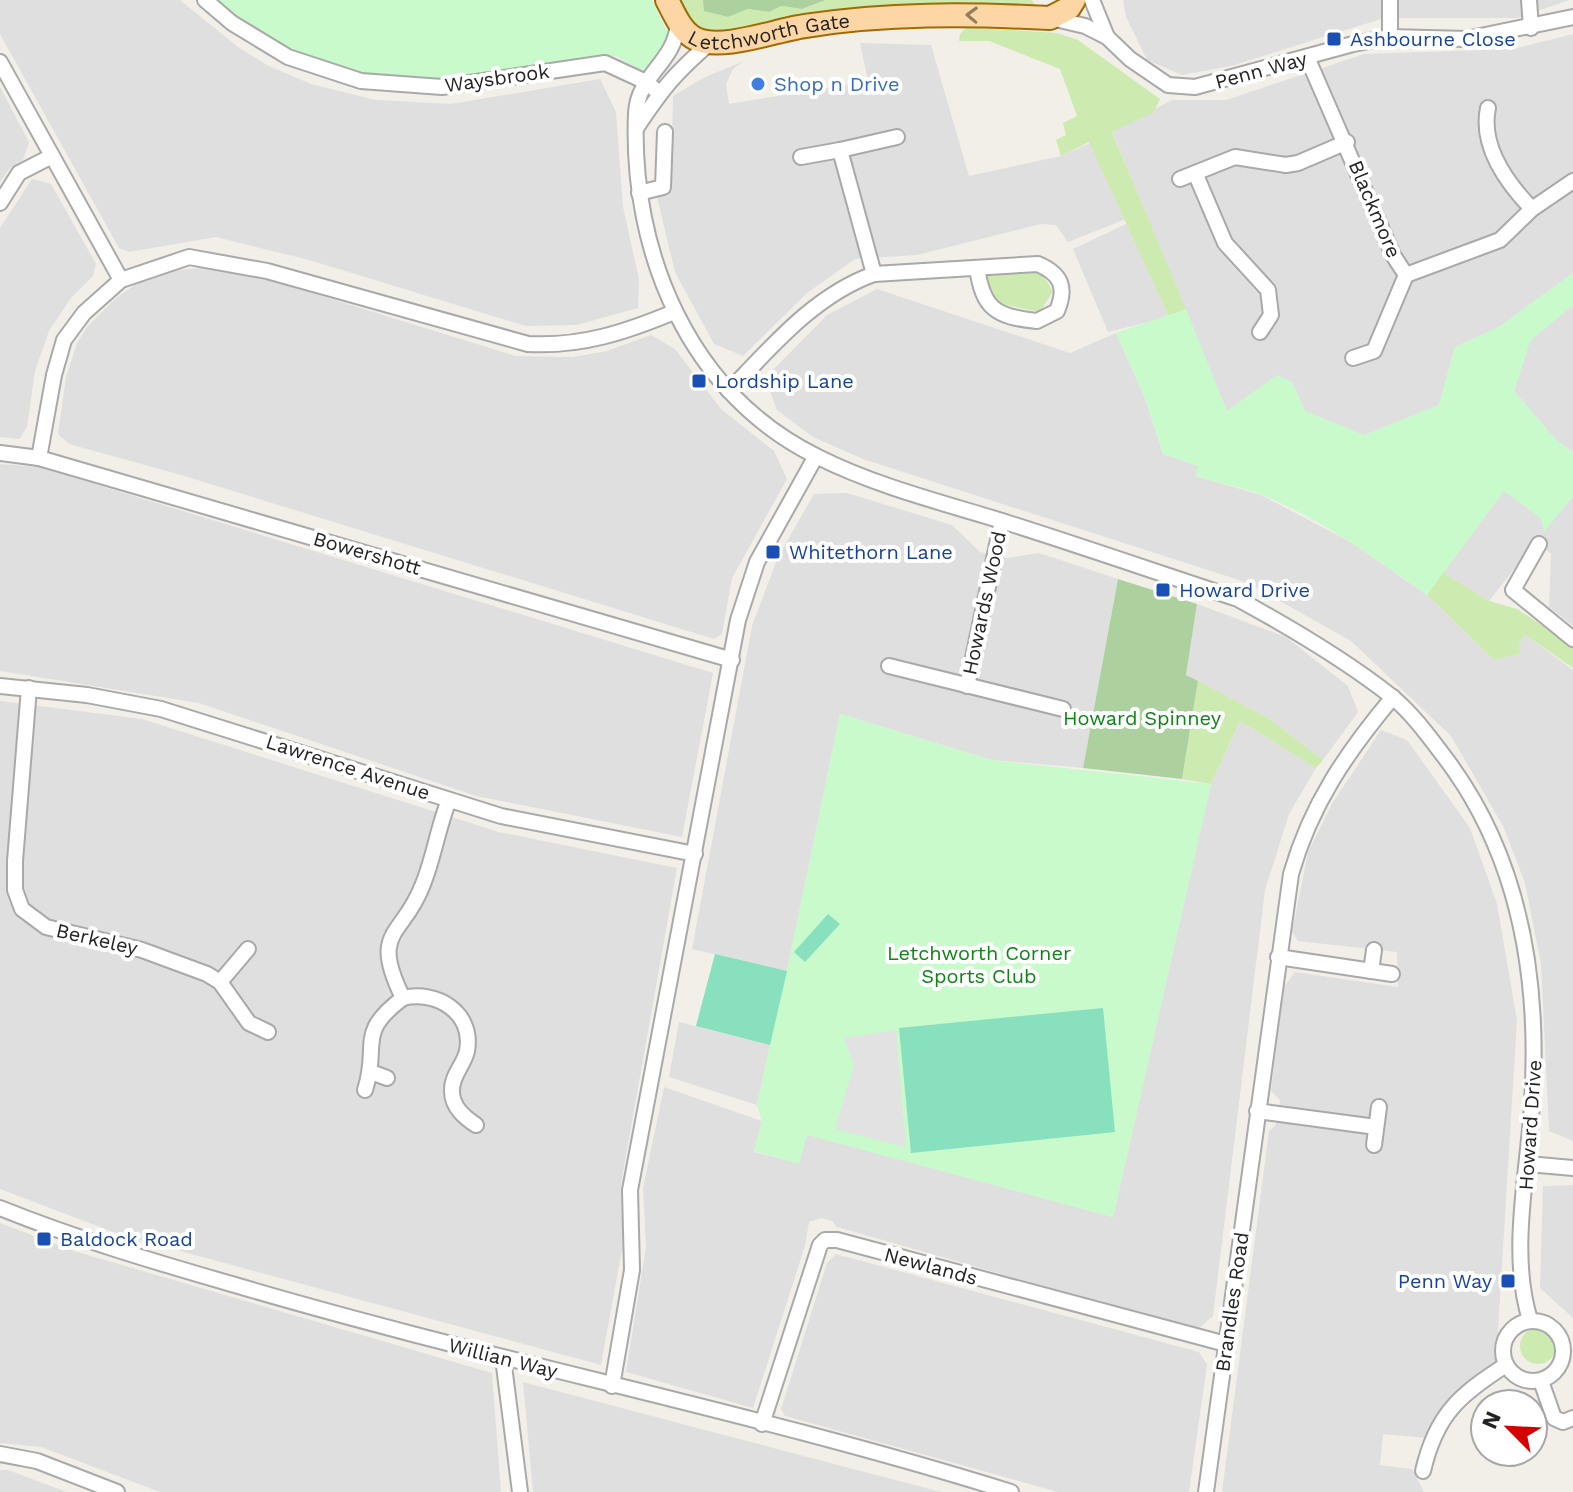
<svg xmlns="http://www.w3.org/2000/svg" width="1573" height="1492" viewBox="0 0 1573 1492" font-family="'Work Sans',sans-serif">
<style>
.residential{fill:#e0dfdf}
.grass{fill:#cdebb0}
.forest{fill:#add19e}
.park{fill:#c8facc}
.pitch{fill:#88e0be}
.parking{fill:#e2e2e2}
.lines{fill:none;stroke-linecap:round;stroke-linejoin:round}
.minor-casing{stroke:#a9a9a9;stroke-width:18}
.primary-casing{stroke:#a06b00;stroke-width:26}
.minor{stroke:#fff;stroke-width:14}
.primary{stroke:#fcd6a4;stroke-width:22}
.oneway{stroke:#8f7c63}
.transit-dot{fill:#1a4fb4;stroke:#fff;stroke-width:3}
.shop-dot{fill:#3f7fe0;stroke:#fff;stroke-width:3}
.labels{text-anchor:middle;stroke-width:8;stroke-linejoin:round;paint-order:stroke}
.street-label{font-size:20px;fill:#222;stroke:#fff}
.transit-label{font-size:20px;fill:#164399;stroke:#fff;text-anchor:start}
.shop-label{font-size:20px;fill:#366cbe;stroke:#fff;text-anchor:start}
.park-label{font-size:20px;fill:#0c8416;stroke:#fff}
</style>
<rect width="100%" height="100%" fill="#f2efe9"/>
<g class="residential">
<path d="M0 0H180L238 47 267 65 311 84 376 100 451 104 600 79 616 112 623 207 639 279 638 308 577 325 526 326 309 260 216 237 129 252 119 248 0 34Z"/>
<path d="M1123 0H1569L1518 18H1384L1231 66 1182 75 1147 60 1126 17Z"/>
<path d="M1573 34V273L1499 327 1455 347 1439 405 1363 436 1305 411 1292 382 1227 412 1112 131 1172 100H1226L1364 54 1513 49Z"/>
<path d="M860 43 931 45 969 176 1061 156 1090 143 1126 219 1068 242 1056 225 1041 224 917 255 855 259 807 293 743 356 714 344 675 272 657 197 671 185 673 96 705 77 744 61 733 69 726 84 729 104 868 81Z"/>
<path d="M0 87 29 142 23 160 10 168 0 182Z"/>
<path d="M32 179 51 184 96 264 93 276 71 298 49 331 35 371 27 427 19 439 0 437V228Z"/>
<path d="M1128 223 1169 317 1108 332 1073 249Z"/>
<path d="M208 267 254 275 516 356 573 357 607 351 651 335 675 349 721 409 774 451 787 479 732 578 722 634 714 639 181 475 69 444 58 434 66 377 77 343 87 327 116 298 136 284 170 271Z"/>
<path d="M877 289 1070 353 1116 333 1145 398 1163 454 1199 466 1196 476 1261 495 1349 541 1427 595 1494 660 1519 654 1518 644 1525 635 1573 670V1141L1549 1131 1541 964 1525 883 1503 826 1451 736 1351 641 1248 583 863 459 813 437 777 410 765 378 827 315Z"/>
<path d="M1573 305V452L1557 441 1514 391 1530 340Z"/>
<path d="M0 464 39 467 713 673 682 837 476 796 199 703 0 671Z"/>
<path d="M1504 490 1541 518 1544 531 1573 496V626L1549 607 1551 554 1536 541 1489 601 1442 572Z"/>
<path d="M847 493 952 525 980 552 1007 558 1039 553 1118 579 1083 768 992 760 840 714 787 971 692 949 752 626 778 557 814 494Z"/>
<path d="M1197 604 1286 637 1348 686 1358 712 1323 760 1268 718 1186 675Z"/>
<path d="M0 701 142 719 499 832 677 868 621 1184 623 1244 601 1365 121 1235 0 1189Z"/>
<path d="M1240 721 1316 768 1289 814 1265 890 1213 1316 1197 1330 837 1227 832 1221 821 1218 809 1222 805 1246 753 1408 626 1372 646 1247 643 1188 664 1087 762 1121 754 1152 799 1163 807 1134 1113 1217 1211 784Z"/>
<path d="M1381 730 1407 740 1470 828 1497 904 1517 1020 1496 1363 1470 1381 1438 1414 1428 1438 1383 1434 1380 1465 1412 1469 1424 1492H1222L1269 1131 1276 1125 1280 1100 1271 1091 1283 988 1295 972 1398 987 1397 952 1298 941 1292 932 1308 852 1333 802Z"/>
<path d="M679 1022 770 1045 757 1105 669 1077Z"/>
<path d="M1573 1185V1318L1540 1288 1543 1186Z"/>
<path d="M0 1223 74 1251 492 1373 501 1492H160L41 1447 0 1443Z"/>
<path d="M836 1254 1199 1352 1207 1365 1189 1492H1058L785 1416 781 1409 827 1263Z"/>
<path d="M523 1382 941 1492H533Z"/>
<path d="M0 1470H8L67 1492H0Z"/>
</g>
<g class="grass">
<path d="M678 0H703L705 11 728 17 748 9 769 12 782 6 802 9 826 0H1032L1035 6 717 38 685 23Z"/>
<path d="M967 27 1057 33 1078 40 1160 99 1154 112 1112 132 1186 309 1169 317 1089 142 1061 156 1056 140 1066 135 1063 123 1077 116 1060 69 989 41H959L960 34Z"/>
<path d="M1039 269 1053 291 1040 312 995 303 987 291 986 275Z"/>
<path d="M1442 572 1489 601 1517 609 1573 645V668L1525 635 1518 644 1520 654 1494 660 1427 595Z"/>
<path d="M1198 681 1268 718 1323 760 1316 768 1240 721 1211 784 1182 779Z"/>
<circle cx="1538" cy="1346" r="18"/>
</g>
<g class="forest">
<path d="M703 0H826L802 9 782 6 769 12 748 9 728 17 704 11Z"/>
<path d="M1118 579 1197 604 1186 675 1198 681 1182 779 1083 768Z"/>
</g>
<g class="park">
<path d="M213 0H652L670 38 651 66 640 70 616 56 452 81 369 77 299 56 239 22Z"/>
<path d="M1573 273V305L1530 341 1514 391 1557 441 1573 452V496L1544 532 1541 518 1504 491 1427 595C1374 558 1322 519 1262 495 1241 487 1218 483 1196 476L1198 466 1163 454 1145 398 1116 333 1186 309 1227 411 1277 375 1292 382 1305 411 1364 435 1439 405 1455 347 1499 327Z"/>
<path d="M840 714 992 760 1211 784 1113 1217 807 1135 799 1164 754 1151 762 1122 757 1105 770 1045 696 1026 715 954 787 971Z"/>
</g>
<g class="pitch">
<path d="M828 914 840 924 805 962 794 952Z"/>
<path d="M715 954 787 971 770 1045 696 1026Z"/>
<path d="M1103 1008 1115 1132 911 1153 899 1028Z"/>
</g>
<path class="parking" d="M896 1030 906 1147 835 1129 854 1065 844 1038Z"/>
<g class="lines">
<defs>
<g id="minor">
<path d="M205 0 232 23 288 57 361 81 442 87 605 63 646 82 658 92"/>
<path d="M1092 0 1107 37"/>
<path d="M1390 0V37"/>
<path d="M1529 0 1531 28"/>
<path d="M1051 18 1085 26 1107 37 1130 59 1168 85 1195 87 1353 44 1390 37 1466 39 1573 17"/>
<path d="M678 23C675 63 638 74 636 113 630 252 689 394 818 457 876 486 940 502 1002 521 1081 546 1159 573 1238 599 1291 628 1344 659 1391 696 1411 712 1428 735 1443 755 1521 856 1540 980 1532 1104 1528 1174 1509 1252 1530 1320"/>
<path d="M1307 57 1393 255 1406 275 1500 240 1532 209 1573 181"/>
<path d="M0 62 121 280"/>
<path d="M1488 108C1480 146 1507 183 1532 209"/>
<path d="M637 127C663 88 675 73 711 42"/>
<path d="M840 150 897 137"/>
<path d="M801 157 840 150 874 274"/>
<path d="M1196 175 1225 243 1268 290 1271 315 1260 332"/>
<path d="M1180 179 1235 157 1286 165 1298 163 1347 142"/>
<path d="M639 193 663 187 665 132"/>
<path d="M0 203 19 173 52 156"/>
<path d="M1353 358 1374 351 1406 275"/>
<path d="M729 391C772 346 815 295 874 274L1038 264C1061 274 1067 287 1057 311L1037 321C995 317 983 308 977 268"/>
<path d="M0 453 39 458 732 660"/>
<path d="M39 458 54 375 64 340 84 313 121 280 189 257 267 271 528 344C581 347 626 332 674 312"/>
<path d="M1539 544 1513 590 1573 639"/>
<path d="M889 666 1063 709"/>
<path d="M0 686 87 695 161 709 501 816 695 854"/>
<path d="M967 686 1002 521"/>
<path d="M29 688 15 861V890L22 909 46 927 142 950 207 974 220 982 249 1023 268 1032"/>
<path d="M1278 957 1392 974"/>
<path d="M1371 971 1374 950"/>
<path d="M220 982 248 949"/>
<path d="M403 998C436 990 474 1012 467 1051 464 1065 451 1076 452 1091 452 1107 464 1117 476 1125"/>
<path d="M371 1072 387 1078"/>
<path d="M365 1090C380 1044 355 1034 403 998 369 929 403 938 423 884 434 857 438 827 449 800"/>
<path d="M1257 1111 1376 1127"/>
<path d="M1374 1145 1379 1107"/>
<path d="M1528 1164 1573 1168"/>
<path d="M0 1208C77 1239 155 1262 235 1285 492 1361 755 1412 1011 1492"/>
<circle cx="1533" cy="1351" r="30"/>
<path d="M503 1358 520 1492"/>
<path d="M1541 1381 1554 1418 1563 1422 1573 1418"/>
<path d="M612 1386 632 1270 630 1190 738 620 757 562 816 456"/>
<path d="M762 1424 820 1245 825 1240H837L1226 1344"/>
<path d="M0 1454 37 1461 117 1492"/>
<path d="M1423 1471C1436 1415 1459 1395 1506 1365"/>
<path d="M1206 1492 1291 874C1311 804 1347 752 1393 697"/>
</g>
<g id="primary">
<path id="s1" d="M667 0C674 13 681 32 696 39 722 51 776 30 805 26 887 13 968 14 1050 18L1069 8 1074 0"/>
</g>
</defs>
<use href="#minor" class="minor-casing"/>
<use href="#primary" class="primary-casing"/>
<use href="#minor" class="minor"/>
<use href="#primary" class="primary"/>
</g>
<defs><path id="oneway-chevron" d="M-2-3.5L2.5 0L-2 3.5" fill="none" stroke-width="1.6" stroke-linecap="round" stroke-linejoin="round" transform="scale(2)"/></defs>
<use class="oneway" href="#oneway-chevron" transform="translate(972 15) rotate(-178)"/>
<g class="transit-dot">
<rect x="1326" y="31" width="16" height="16" rx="4"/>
<rect x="691" y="373" width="16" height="16" rx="4"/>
<rect x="765" y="544" width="16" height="16" rx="4"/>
<rect x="1155" y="582" width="16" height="16" rx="4"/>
<rect x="36" y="1231" width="16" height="16" rx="4"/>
<rect x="1500" y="1273" width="16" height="16" rx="4"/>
</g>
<circle class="shop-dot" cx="758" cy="84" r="8"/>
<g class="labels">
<g class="street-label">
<text dy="7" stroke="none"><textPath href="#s1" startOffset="124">Letchworth Gate</textPath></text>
<text transform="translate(1261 70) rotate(-15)" y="7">Penn Way</text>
<text transform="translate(497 78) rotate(-8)" y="7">Waysbrook</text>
<text transform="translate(1375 209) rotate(67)" y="7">Blackmore</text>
<text transform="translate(367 553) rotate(16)" y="7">Bowershott</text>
<text transform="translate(984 603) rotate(-78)" y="7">Howards Wood</text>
<text transform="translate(348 767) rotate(18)" y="7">Lawrence Avenue</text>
<text transform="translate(97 939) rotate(13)" y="7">Berkeley</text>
<text transform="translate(1530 1125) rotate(-86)" y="7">Howard Drive</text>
<text transform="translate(931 1266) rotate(15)" y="7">Newlands</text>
<text transform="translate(1232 1302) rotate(-82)" y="7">Brandles Road</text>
<text transform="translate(503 1358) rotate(14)" y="7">Willian Way</text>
</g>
<g class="transit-label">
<text x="1350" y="46">Ashbourne Close</text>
<text x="715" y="388">Lordship Lane</text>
<text x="789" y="559">Whitethorn Lane</text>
<text x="1179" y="597">Howard Drive</text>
<text x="60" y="1246">Baldock Road</text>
<text x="1492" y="1288" text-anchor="end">Penn Way</text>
</g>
<g class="shop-label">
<text x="774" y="91">Shop n Drive</text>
</g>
<g class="park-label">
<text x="1142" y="725">Howard Spinney</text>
<text x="979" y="960">Letchworth Corner<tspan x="979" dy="23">Sports Club</tspan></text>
</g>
</g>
<g transform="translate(1509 1428) rotate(294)"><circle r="38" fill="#ffffff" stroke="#a7a7a7" stroke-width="2"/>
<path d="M0-6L14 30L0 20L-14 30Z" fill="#d40000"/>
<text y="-12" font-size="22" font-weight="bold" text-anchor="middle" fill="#222222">N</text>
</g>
</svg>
